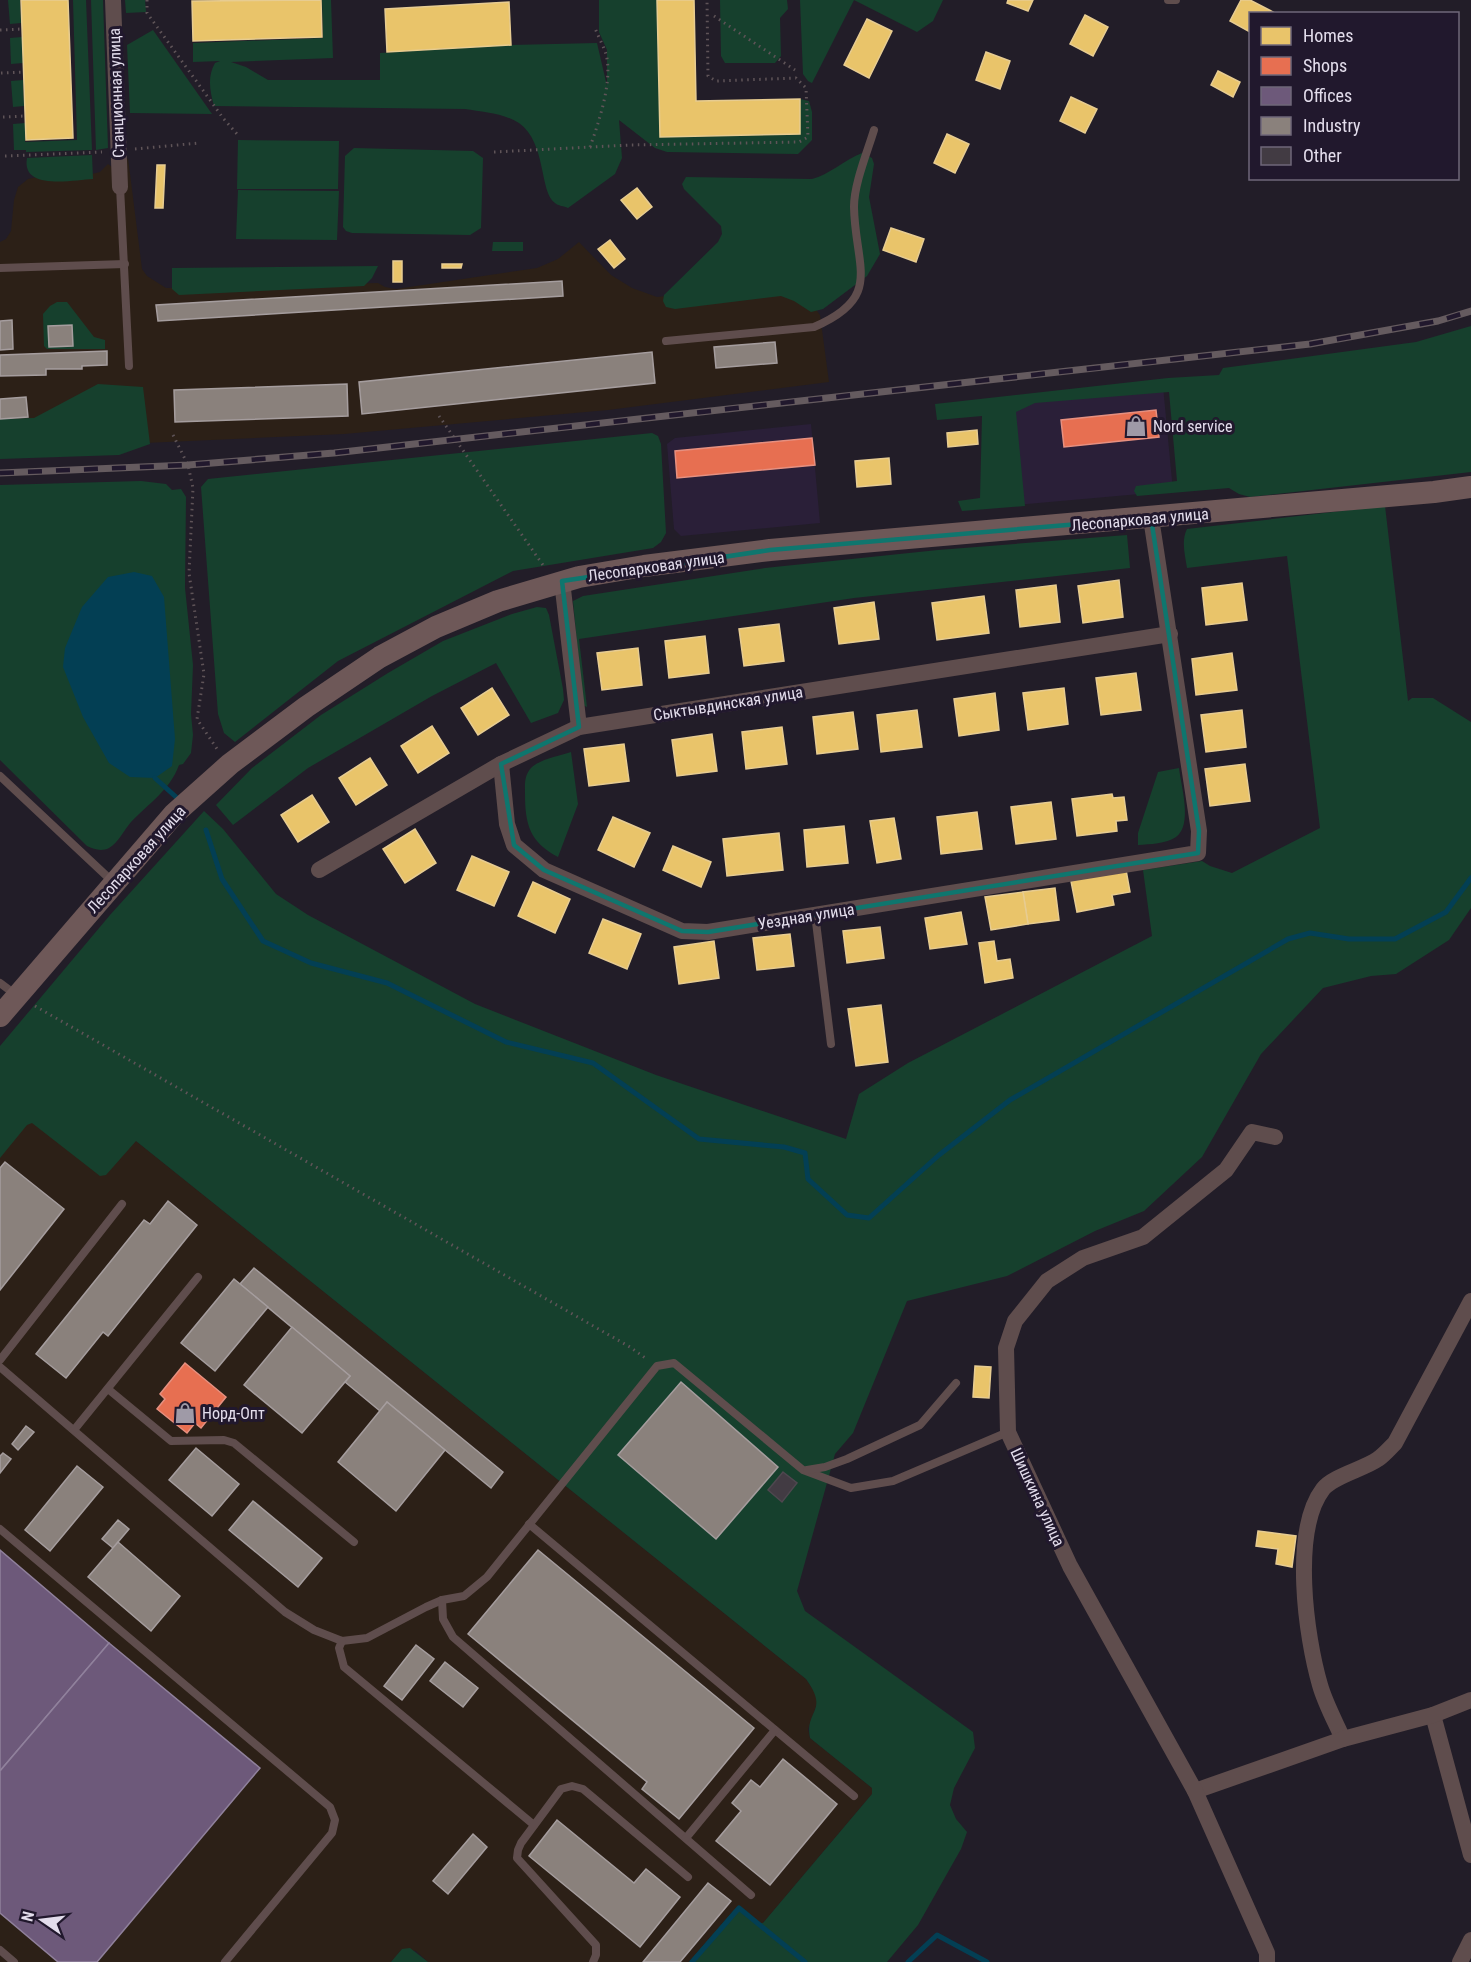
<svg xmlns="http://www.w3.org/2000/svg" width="1471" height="1962" viewBox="0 0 1471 1962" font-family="'Roboto Condensed',sans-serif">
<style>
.built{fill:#2a1f38}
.industrial{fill:#2c2017}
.green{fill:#16402d}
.water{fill:#033f54}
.homes{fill:#e9c46a;stroke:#e7cc91;stroke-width:1.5}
.shops{fill:#e76f51;stroke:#e69080;stroke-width:1.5}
.offices{fill:#6d597a;stroke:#90819c;stroke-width:1.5}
.industry{fill:#8a817c;stroke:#a59d9e;stroke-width:1.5}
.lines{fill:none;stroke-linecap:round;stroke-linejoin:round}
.stream{stroke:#033f54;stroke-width:5}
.building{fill:#423b43;stroke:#4e474f;stroke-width:1.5}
.path{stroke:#5f5458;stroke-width:3;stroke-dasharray:1.5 4.5;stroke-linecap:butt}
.lane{stroke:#5f4d4d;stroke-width:8}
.street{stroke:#5f4d4d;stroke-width:16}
.secondary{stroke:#6e5858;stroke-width:22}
.rail-casing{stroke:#655b5f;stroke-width:7}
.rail{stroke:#21182d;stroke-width:4.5;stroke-dasharray:14;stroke-linecap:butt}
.marked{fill:none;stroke:#0f766e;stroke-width:4.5;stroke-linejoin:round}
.labels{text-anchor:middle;stroke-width:6;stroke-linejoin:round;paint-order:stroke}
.street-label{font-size:16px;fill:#e3ddec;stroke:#21182d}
.poi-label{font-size:16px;fill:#e3ddec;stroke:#21182d;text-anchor:start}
</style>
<rect width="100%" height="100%" fill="#221d28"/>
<g class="built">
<path d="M1163 386 1173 491 993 507 983 404Z"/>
<path d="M811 424 820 523 681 536 674 529 667 444 675 438Z"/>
</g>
<g class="industrial">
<path d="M128 158 142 269 147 276 166 288 378 283 385 287 396 289 537 268 558 259 579 242 611 275 632 288 657 297 675 295 710 283 808 299 820 315 829 382 608 410 344 434 122 444 0 447V242L6 239 11 231 14 200 18 187 28 179 37 177 84 176 100 172 108 164 115 169 124 166Z"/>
<path d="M29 1055 806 1679 814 1691 818 1701 808 1729 810 1738 872 1788V1794L763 1923H759L742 1908 734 1910 689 1962H428L416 1951 402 1949 391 1962H0V1076Z"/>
</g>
<g class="green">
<path d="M8 0H20L21 23 10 24Z"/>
<path d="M73 0H86L92 150 26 152V150H14L13 124 25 123V142L77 140Z"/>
<path d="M91 0H103L108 148 96 150Z"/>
<path d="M125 0H145L146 12 126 13Z"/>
<path d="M322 0H331L333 58 231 62 246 67 268 80H380V53L511 45 597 43 607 86V50L599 32V0H657L660 137 800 134V99L809 101 812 112V140L798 154 667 152 655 148 619 120 622 158 615 174 568 208C564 206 558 206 555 203 539 192 547 143 519 123 503 113 483 112 465 109L214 106C210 91 207 77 215 63L220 61 193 62V43L323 38Z"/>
<path d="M720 0H787L788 9 780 18 781 56 775 63H725L721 56Z"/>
<path d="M800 0H854L812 83 808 81 803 74Z"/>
<path d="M854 0H943L933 21 917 32Z"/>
<path d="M153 30 212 114 130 113 127 45Z"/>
<path d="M22 37 23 63 11 64 10 38Z"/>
<path d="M23 80 24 106 13 107 11 81Z"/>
<path d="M238 140 339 141 338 189H237Z"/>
<path d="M354 148 473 151 483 158 481 228 470 235 352 233 346 231 343 227 345 156Z"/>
<path d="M862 153 872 158 874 164 869 197 880 254 867 276 823 309 811 312 794 301 781 296 675 309 666 307 663 301 664 295 718 242 722 234 721 226 684 189 682 184 686 177 812 179C829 175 844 160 862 153Z"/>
<path d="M92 155 93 179C73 180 21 191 27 158Z"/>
<path d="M238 190 339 191 337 240 236 239Z"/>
<path d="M493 242H523V251H492Z"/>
<path d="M378 266 372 278 364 286 179 295 172 289V268Z"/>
<path d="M57 302H67L94 337 105 340V349H47L44 346 43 314 50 306Z"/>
<path d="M1471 326V472L1250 497 1239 494 1229 488 1137 496 1134 491 1136 486 1177 481 1169 392 1035 403 1016 412 1025 506 962 511 958 501 980 498 982 416 937 420 935 404 1168 378 1219 375 1223 368 1416 342Z"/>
<path d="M98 384 143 387 150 444 119 455 0 459V419L34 418Z"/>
<path d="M652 433 658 436 661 444 666 533 661 542 653 548 513 571 338 661 235 742 224 733 218 714 201 487 208 479Z"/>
<path d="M141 481 166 484 172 490 181 489 186 497 185 588 193 665 191 714 193 735 191 753 183 764 179 765C170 790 148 804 131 822 124 830 118 843 109 848 101 852 94 849 87 846L0 760V485Z"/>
<path d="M1385 506 1408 701 1412 698H1433L1471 722V908L1449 940 1396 974 1371 976 1323 988 1261 1054 1202 1157 1144 1211 1095 1231 1007 1276 907 1301 853 1433 835 1454 797 1591 805 1611 973 1732 975 1748 954 1788 950 1805 956 1819 967 1832 961 1849 918 1925 887 1962H689L734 1910 742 1908 759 1923H763L872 1794V1788L810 1738C804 1710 830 1712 806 1679L136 1141 106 1175 100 1176 32 1123 27 1125 0 1158V1046L110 915 204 811 223 829 276 894 308 915 475 1004 656 1075 846 1139 859 1094 908 1063 1152 936 1143 870 1202 861 1210 866 1232 873 1320 828 1287 556 1187 568C1185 555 1181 541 1187 529Z"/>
<path d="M1127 535 1130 568 854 598 579 639 587 707 583 705 573 601 583 596 765 568 938 550Z"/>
<path d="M537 607 546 608 549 615 563 689 564 700 558 713 531 723 496 663 432 696 308 768 233 825 216 805 252 768 321 715 388 673 443 641 512 614Z"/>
<path d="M571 752 578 804 558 857C530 842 525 825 525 794 525 784 524 776 531 768 540 759 559 756 571 752Z"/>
<path d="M1179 768C1181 786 1193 825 1176 837 1166 844 1150 844 1138 845V833L1158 772Z"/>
<path d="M410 1948 428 1962H391L402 1949Z"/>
</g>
<path class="water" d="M134 572 152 576 164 597 175 739 172 766 155 778 130 777 109 763 83 717 63 667 65 648 82 607 108 577Z"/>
<g class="homes">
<path d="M21 0H68L73 138 26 140Z"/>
<path d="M321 0 322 37 193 41 192 1Z"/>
<path d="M657 0H694L696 101 800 99V134L660 137Z"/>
<path d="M1008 0H1033L1028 11 1007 3Z"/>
<path d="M1241 0H1250L1275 13 1250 14V32L1230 21Z"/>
<path d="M509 2 511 45 387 52 385 9Z"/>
<path d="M1085 15 1108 27 1093 56 1070 44Z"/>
<path d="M867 19 892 31 869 78 844 65Z"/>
<path d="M986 52 1010 61 1000 89 976 80Z"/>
<path d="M1218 71 1240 82 1233 97 1211 85Z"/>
<path d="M1071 97 1097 109 1085 133 1060 121Z"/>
<path d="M947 134 969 144 955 173 934 163Z"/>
<path d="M157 165H165L163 208H155Z"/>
<path d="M637 188 652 207 637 219 621 200Z"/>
<path d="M891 228 924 239 916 262 883 250Z"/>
<path d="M610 240 625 259 614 268 598 249Z"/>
<rect x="393" y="261" width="9" height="21"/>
<path d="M442 264H462L461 268H442Z"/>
<path d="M977 430 978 444 948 447 947 433Z"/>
<path d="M889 458 891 484 857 487 855 461Z"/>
<path d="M1119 580 1123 617 1083 623 1078 586Z"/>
<path d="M1242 583 1247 620 1206 625 1202 588Z"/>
<path d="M1056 585 1060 622 1020 627 1016 590Z"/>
<path d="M984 596 989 633 937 640 932 603Z"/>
<path d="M874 602 879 639 839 644 834 608Z"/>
<path d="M779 624 784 661 744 666 739 629Z"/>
<path d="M705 636 709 673 669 678 665 641Z"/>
<path d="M638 648 642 685 602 690 597 653Z"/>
<path d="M1232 653 1237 690 1196 695 1192 659Z"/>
<path d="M1136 673 1141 710 1101 715 1096 678Z"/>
<path d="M492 688 509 715 478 735 461 708Z"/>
<path d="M1064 688 1068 724 1028 730 1023 693Z"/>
<path d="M995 693 999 730 959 736 954 699Z"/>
<path d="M917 710 922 747 881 752 877 715Z"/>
<path d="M1242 710 1246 747 1206 752 1201 715Z"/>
<path d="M853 712 858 749 817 754 813 717Z"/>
<path d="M432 726 449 753 418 773 401 746Z"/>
<path d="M782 727 787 764 746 769 742 732Z"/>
<path d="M712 734 717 771 677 776 672 740Z"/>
<path d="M624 744 629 781 589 786 584 749Z"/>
<path d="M370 758 387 785 356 805 339 778Z"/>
<path d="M1245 764 1250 801 1210 806 1205 769Z"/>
<path d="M1112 794 1113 798 1124 797 1127 820 1116 821 1117 831 1077 836 1072 799Z"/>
<path d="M312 795 329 822 298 842 281 815Z"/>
<path d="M1051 802 1056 839 1016 844 1011 807Z"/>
<path d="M977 812 982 849 941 854 937 817Z"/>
<path d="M613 817 650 833 634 867 598 850Z"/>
<path d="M894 818 901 859 877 863 870 821Z"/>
<path d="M844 826 848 863 807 867 804 830Z"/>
<path d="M415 829 436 863 405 883 383 849Z"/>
<path d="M779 833 783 870 727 876 723 839Z"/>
<path d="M673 846 711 862 701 887 663 870Z"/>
<path d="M472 856 509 872 494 906 457 890Z"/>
<path d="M1126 870 1130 892 1112 895 1114 905 1077 912 1071 881Z"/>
<path d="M533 882 570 899 555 933 518 916Z"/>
<path d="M1055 888 1059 920 1028 924 1023 892Z"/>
<path d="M1023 892 1028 924 991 930 985 897Z"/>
<path d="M961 912 967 944 930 949 925 918Z"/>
<path d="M603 919 641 934 627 969 589 953Z"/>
<path d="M880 927 884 958 847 963 843 931Z"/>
<path d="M790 934 794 966 757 970 753 938Z"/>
<path d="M714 941 719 978 679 984 674 947Z"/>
<path d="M994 941 997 961 1010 959 1013 978 985 983 979 943Z"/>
<path d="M881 1005 888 1062 856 1066 848 1009Z"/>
<path d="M975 1366 991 1367 989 1398 973 1397Z"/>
<path d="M1258 1531 1296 1536 1292 1567 1276 1564 1278 1549 1256 1546Z"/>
</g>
<g class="shops">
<path d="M1156 410 1159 437 1064 447 1061 420Z"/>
<path d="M812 438 815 465 677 478 675 451Z"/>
<path d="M185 1363 226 1397 201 1428 195 1423 187 1433 157 1409 165 1399 160 1394Z"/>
</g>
<g class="offices">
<path d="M0 1550 109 1643 0 1771Z"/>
<path d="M109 1643 260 1768 97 1962H58L0 1913V1771Z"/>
</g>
<g class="industry">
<path d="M562 281 563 296 158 321 156 305Z"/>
<path d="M12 320 13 349 0 350V321Z"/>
<path d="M72 325 73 346 49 347 48 326Z"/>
<path d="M775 342 777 363 716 368 714 347Z"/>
<path d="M107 351V365L82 366V369H46V375L0 376V355Z"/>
<path d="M652 352 655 383 362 414 359 382Z"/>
<path d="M347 384 348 416 175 422 174 390Z"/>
<path d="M26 397 28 417 0 419V399Z"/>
<path d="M5 1162 64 1209 0 1290V1168Z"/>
<path d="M168 1201 197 1225 108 1336 103 1332 66 1378 36 1354 144 1220 150 1224Z"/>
<path d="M254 1268 503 1472 491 1488 387 1402 380 1411 345 1382 350 1376 240 1284Z"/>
<path d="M234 1279 268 1307 215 1371 181 1343Z"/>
<path d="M292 1327 350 1376 302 1433 244 1385Z"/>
<path d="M681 1382 778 1467 716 1539 618 1455Z"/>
<path d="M387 1402 445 1450 396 1511 338 1462Z"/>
<path d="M26 1426 34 1432 18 1450 12 1444Z"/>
<path d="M196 1448 239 1484 212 1516 169 1480Z"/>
<path d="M3 1453 11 1459 0 1473V1456Z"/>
<path d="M77 1466 103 1487 50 1551 25 1530Z"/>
<path d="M253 1501 322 1558 298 1587 229 1530Z"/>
<path d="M118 1520 129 1529 113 1548 102 1539Z"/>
<path d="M118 1542 180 1596 151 1631 88 1577Z"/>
<path d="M538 1550 754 1728 679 1819 642 1789 647 1782 468 1634Z"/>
<path d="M416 1645 434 1659 402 1700 384 1686Z"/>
<path d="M445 1662 478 1688 463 1707 430 1681Z"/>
<path d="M783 1759 837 1804 770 1885 716 1841 741 1811 732 1803 751 1780 760 1787Z"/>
<path d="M557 1820 634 1883 646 1869 680 1897 640 1947 529 1856Z"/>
<path d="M473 1834 487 1847 448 1894 433 1881Z"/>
<path d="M708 1883 731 1901 680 1962H643Z"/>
</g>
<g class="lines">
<g class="stream">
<path d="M155 778 176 797"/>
<path d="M206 830 222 879 263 941 311 963 387 983 506 1042 593 1063 699 1139 784 1147 805 1153 808 1179 847 1215 869 1218 939 1155 1010 1100 1288 939 1310 933 1349 939H1395L1446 912 1471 878"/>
<path d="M692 1962 739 1908 805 1962"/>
<path d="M908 1962 937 1935 987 1962"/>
</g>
</g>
<path class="building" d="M783 1472 797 1483 782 1502 768 1490Z"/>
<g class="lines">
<g class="path">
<path d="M147 0V13L223 118 237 134"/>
<path d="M714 16 795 70"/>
<path d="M0 30 22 29"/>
<path d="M1 73 24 72"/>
<path d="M3 117 25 116"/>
<path d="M590 147C599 122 613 80 606 54 603 45 598 36 595 28"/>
<path d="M135 149 199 143"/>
<path d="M494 152 630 145 799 142 808 137 806 88 796 78 716 81 708 76 707 0"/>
<path d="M5 156 102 152"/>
<path d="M439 416 545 568"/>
<path d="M173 435 188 465 193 488 189 573 204 674 197 719 217 749"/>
<path d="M35 1006 630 1347 648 1360"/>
</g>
<g class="lane">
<path d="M1168 0H1176"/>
<path d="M120 187 129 366"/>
<path d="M0 268 125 264"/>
<path d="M666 341 814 327C884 297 855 267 854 207 854 184 867 153 874 130"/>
<path d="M0 776 113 882"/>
<path d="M815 914 831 1044"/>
<path d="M0 983 16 995"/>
<path d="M0 1360 122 1204"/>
<path d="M0 1367 285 1612 314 1630 342 1641 367 1638 426 1607 442 1600 464 1596 487 1577 657 1366 674 1363 803 1470 851 1488 893 1481 1008 1432"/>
<path d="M108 1389 171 1441 224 1440 234 1443 354 1542"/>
<path d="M74 1430 198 1277"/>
<path d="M807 1470 825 1467 847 1459 920 1425 956 1383"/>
<path d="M529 1524 854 1796"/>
<path d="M0 1529 330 1807 335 1820 332 1833 225 1962"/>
<path d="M442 1600 443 1619 453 1637 751 1895"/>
<path d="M342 1641 339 1648 344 1667 534 1825"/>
<path d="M686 1838 775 1730"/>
<path d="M0 1950 14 1962"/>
<path d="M593 1962 596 1955V1945L517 1858 518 1850 521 1843 561 1789 572 1786 583 1789 688 1877"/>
</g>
<g class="street">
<path d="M113 0 120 187"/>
<path d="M562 581 579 727"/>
<path d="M501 764 507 824 514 845 544 870 682 931 708 932 1198 853 1199 831 1151 518"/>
<path d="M319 870 501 764 579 727 1170 634"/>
<path d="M1433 1715 1471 1855"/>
<path d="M1343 1739C1335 1721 1325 1703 1320 1685 1306 1637 1291 1531 1323 1489 1333 1476 1364 1469 1378 1459 1384 1455 1390 1448 1395 1443L1471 1301"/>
<path d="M1195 1791 1343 1739 1433 1715 1471 1700"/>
<path d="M1267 1962V1953L1195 1791 1070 1566 1008 1432 1006 1348 1015 1321 1047 1281 1083 1258 1143 1237 1226 1170 1252 1132 1275 1137"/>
<path d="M1460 1962 1471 1940"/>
</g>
<path class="secondary" d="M0 1016 174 814 230 764 306 707 380 657 436 627 498 601 579 577 644 566 770 550 1434 492 1471 487"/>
<defs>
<path id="rail" d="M0 473 188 465 334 453 1310 344 1438 321 1471 311"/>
</defs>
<use href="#rail" class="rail-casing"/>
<use href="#rail" class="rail"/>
</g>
<path class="marked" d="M1151 518 1199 831 1198 853 708 932 682 931 544 870 514 845 501 764 579 727 562 581 770 550Z"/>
<defs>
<symbol id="shop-bare" viewBox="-9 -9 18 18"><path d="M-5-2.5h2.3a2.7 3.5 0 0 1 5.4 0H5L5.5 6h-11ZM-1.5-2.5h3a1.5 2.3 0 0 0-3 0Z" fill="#9f9aa7" stroke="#21182d" stroke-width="2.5" paint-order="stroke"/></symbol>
</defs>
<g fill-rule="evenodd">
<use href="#shop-bare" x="1121" y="411" width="30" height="30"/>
<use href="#shop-bare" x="170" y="1398" width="30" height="30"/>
</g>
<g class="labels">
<g class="street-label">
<text transform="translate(116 93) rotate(-92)" y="6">Станционная улица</text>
<text transform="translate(1140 519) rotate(-5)" y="6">Лесопарковая улица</text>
<text transform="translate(656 566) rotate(-8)" y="6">Лесопарковая улица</text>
<text transform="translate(728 703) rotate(-9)" y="6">Сыктывдинская улица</text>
<text transform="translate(136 859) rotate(-48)" y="6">Лесопарковая улица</text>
<text transform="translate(806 916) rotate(-9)" y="6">Уездная улица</text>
<text transform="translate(1038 1497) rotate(65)" y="6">Шишкина улица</text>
</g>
<g class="poi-label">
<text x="1153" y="432">Nord service</text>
<text x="202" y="1419">Норд-Опт</text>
</g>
</g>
<rect x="1249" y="12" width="210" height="168" fill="#21182d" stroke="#6f6779" stroke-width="1.5"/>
<rect x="1261" y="27" width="30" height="18" fill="#e9c46a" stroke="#6f6779" stroke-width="1.5"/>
<text x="1303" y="42" font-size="18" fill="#e3ddec">Homes</text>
<rect x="1261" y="57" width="30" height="18" fill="#e76f51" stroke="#6f6779" stroke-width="1.5"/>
<text x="1303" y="72" font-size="18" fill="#e3ddec">Shops</text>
<rect x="1261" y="87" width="30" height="18" fill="#6d597a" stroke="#6f6779" stroke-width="1.5"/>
<text x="1303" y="102" font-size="18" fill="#e3ddec">Offices</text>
<rect x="1261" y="117" width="30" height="18" fill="#8a817c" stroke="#6f6779" stroke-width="1.5"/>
<text x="1303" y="132" font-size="18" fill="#e3ddec">Industry</text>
<rect x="1261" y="147" width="30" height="18" fill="#423b43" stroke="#6f6779" stroke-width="1.5"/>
<text x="1303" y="162" font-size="18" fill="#e3ddec">Other</text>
<g transform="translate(42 1920) rotate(284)" stroke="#21182d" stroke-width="4.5" paint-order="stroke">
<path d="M0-4.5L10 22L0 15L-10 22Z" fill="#e3ddec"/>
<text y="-9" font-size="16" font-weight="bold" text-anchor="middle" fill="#e3ddec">N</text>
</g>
</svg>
